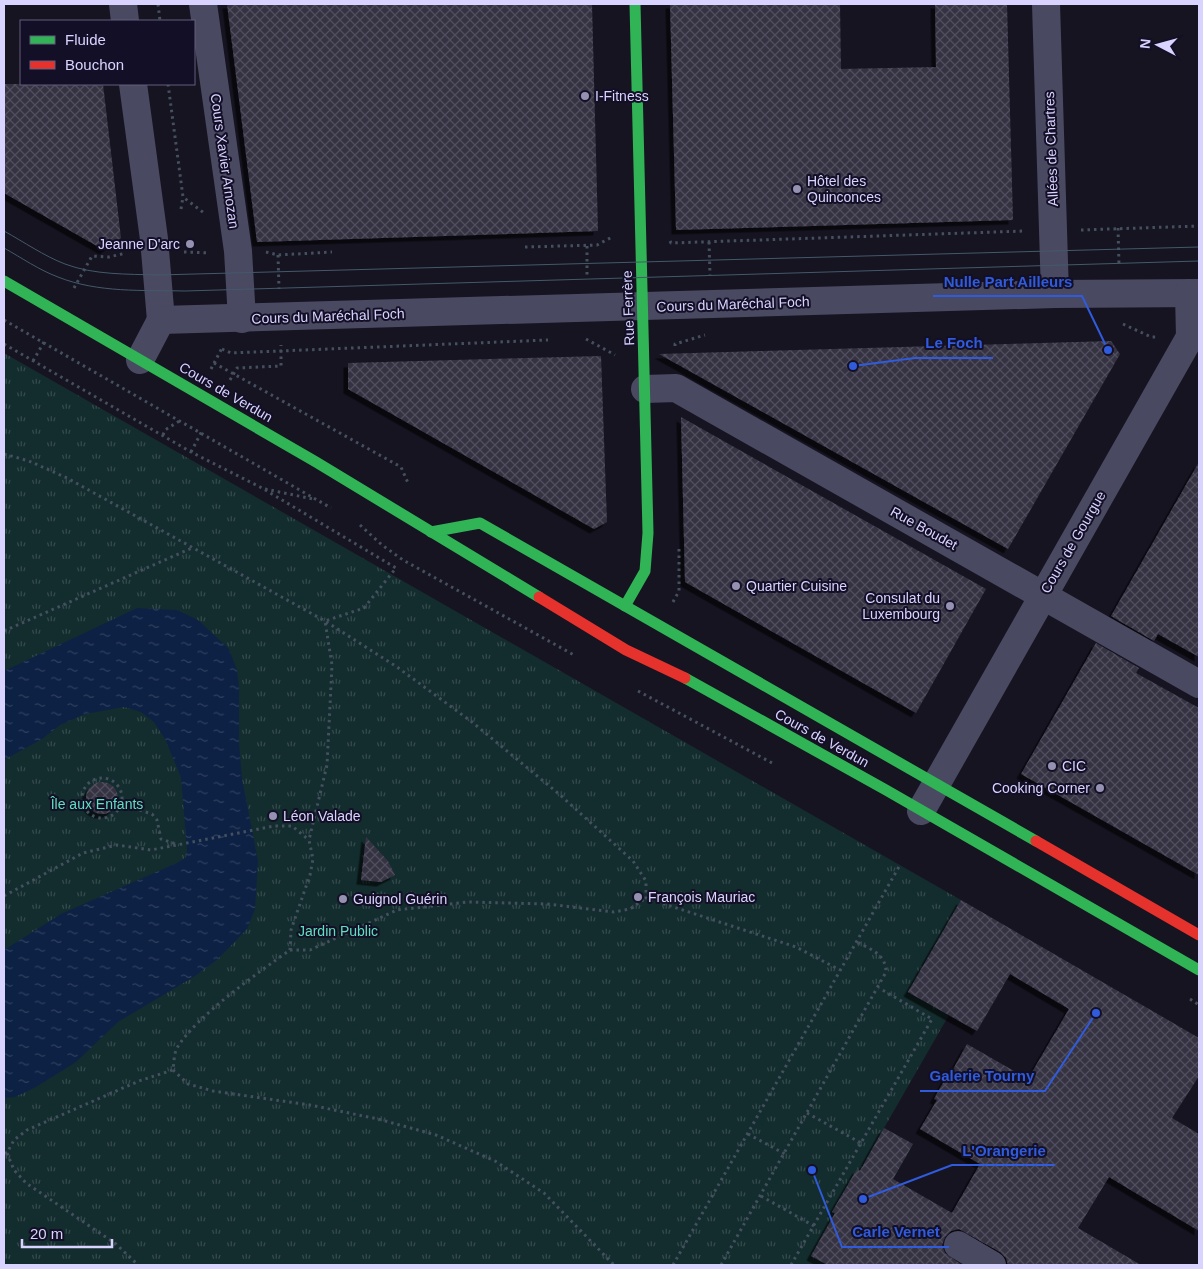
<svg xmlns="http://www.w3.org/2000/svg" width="1203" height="1269" viewBox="0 0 1203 1269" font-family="Arial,sans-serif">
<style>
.park{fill:url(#park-tufts)}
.water{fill:url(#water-ripples)}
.building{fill:url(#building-cross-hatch);filter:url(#shadow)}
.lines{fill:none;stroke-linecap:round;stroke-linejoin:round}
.path{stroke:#44505f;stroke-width:3;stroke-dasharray:2.5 4;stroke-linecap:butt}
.street{stroke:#4a4962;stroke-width:28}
.fast{stroke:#30b455;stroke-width:11}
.jam{stroke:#e5322d;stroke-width:11}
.tram{stroke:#43596b;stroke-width:1}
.poi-dot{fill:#9591b1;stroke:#130f26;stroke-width:2}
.labels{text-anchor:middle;stroke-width:4;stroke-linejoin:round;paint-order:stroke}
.poi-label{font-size:14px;fill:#d9d4ff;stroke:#130f26;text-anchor:start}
.street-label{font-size:14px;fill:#d9d4ff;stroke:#130f26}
.park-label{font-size:14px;fill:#5fe0c0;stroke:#130f26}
.leader{fill:none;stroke:#305bdc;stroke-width:2}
.callout-dot{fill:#305bdc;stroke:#130f26;stroke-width:2}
.callout-label{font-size:15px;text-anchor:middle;font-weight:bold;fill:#305bdc;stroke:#130f26;stroke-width:4;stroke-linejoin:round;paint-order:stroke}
</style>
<defs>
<pattern id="park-tufts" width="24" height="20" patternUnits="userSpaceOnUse" patternTransform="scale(1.25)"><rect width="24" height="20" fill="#132c2d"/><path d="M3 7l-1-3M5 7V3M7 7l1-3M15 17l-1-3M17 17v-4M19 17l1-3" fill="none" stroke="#354a4c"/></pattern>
<pattern id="water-ripples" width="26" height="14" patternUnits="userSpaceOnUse" patternTransform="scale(1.25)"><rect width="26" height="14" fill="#0d2144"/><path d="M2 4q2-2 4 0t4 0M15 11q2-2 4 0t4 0" fill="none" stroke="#304060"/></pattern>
<pattern id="building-cross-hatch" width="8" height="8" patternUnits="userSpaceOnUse" patternTransform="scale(1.25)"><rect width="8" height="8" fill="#343243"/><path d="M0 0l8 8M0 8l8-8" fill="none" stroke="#514f5f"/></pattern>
<filter id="shadow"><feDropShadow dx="-4.5" dy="4.5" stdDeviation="0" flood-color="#0009"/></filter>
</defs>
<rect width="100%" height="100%" fill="#161421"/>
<path class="park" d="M4 353 961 900 911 993 949 1015 884 1128 913 1144 844 1265H4Z"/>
<path class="water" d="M137 608 177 610 198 620 229 649 237 670 239 687V743L242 779 258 861 255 909 247 929 218 959 195 976 118 1022 76 1062 36 1087 15 1097 4 1098V950L61 914 179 862 186 857 187 850 181 777 165 739 154 722 141 712 124 707 85 714 60 725 42 739 4 760V671Z"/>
<g class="building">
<path d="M227 4H592L598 231 257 242Z"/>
<path d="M670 4H840L841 69 936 67 935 4H1007L1013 220 676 230Z"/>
<path d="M4 84H103L121 238 104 250 4 193Z"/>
<path d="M1111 341 1120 354 1008 549 659 354Z"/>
<path d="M601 356 607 522 594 529 348 389V363Z"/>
<path d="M681 417 986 589 916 713 685 582Z"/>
<path d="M1199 462V657L1158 634 1154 641 1111 616Z"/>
<path d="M1096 643 1139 668 1136 673 1199 708V875L1021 774Z"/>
<circle cx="102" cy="798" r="16"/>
<path d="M366 837 388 861 395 875 381 882 361 880Z"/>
<path d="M961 900 1199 1038V1076L1172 1118 1199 1134V1231L1109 1177 1078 1228 1141 1265H1008L1006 1258 1000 1252 959 1229 951 1231 945 1237 942 1245 945 1253 962 1265H828L811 1256 835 1213 832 1212 857 1169 860 1171 884 1128 913 1144 893 1179 952 1213 980 1164 920 1129 937 1100 934 1099 949 1072 951 1073 967 1044 1028 1079 1069 1009 1010 974 977 1031 908 992Z"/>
</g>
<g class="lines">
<g class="path">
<path d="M158 4 160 21"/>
<path d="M168 84 183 197 204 213"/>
<path d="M181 209 183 197"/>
<path d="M1118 228 1119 265"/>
<path d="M1081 230 1199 226"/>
<path d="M670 241 671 243 1025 231"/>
<path d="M709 242 710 275"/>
<path d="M587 246V278"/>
<path d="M525 247 597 245 612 237"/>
<path d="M184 252 210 253"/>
<path d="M266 252 278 255 332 252"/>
<path d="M278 255 279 289"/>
<path d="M74 288 92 256 109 257 126 253"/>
<path d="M4 320 331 508"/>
<path d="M1123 324 1151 337H1157"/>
<path d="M586 339 615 355"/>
<path d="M4 344 191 452 262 488 396 568 364 608 325 621 332 665 327 765 309 840 313 859 310 875 291 930 290 950C259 972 196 1016 177 1048 174 1053 174 1063 173 1070L139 1081 27 1130 14 1140 7 1153H4"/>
<path d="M675 346V344L705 335"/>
<path d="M222 349 231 353 548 340"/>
<path d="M33 361 44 342"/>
<path d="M214 363 401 467 408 483"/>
<path d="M211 369 222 348"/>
<path d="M230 380 237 368 281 366V345"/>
<path d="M163 435 165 430 181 420"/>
<path d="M191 452 202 431"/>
<path d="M4 454 29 461 67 478 325 621 397 667 472 722 559 794 633 861 646 881V898L796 947 840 970"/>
<path d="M265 489 313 499"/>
<path d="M360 525 382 545 403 560 574 655"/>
<path d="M673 602 679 591V545"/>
<path d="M4 631 192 548"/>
<path d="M638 691 774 764"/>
<circle cx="102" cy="798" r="20"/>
<path d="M121 804 152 814 157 820 161 839 179 845"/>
<path d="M4 896 83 853 117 845 151 850 274 826H292L309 840"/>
<path d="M290 950H310L397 910 468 902 547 904 614 912 630 909 646 898"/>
<path d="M1190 999 1199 1005"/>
<path d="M173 1070 188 1084 213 1091 310 1105 378 1119 436 1135 495 1161 544 1193 614 1265"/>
<path d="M807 1113 861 1143"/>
<path d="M748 1134 785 1154"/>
<path d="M7 1153 14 1170 26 1183 116 1244 138 1265"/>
<path d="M761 1196 814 1226"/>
<path d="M673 1265 900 865"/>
<path d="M721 1265 886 972C886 954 870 949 857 942"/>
<path d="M791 1265 932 1019 879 988"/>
</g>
<g class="street">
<path d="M123 4 125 21"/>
<path d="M203 4 238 251 242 319"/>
<path d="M1046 4 1055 294"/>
<path d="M133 84 154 239 161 320"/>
<path d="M161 320 1055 294 1199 293"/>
<path d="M140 360 161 320"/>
<path d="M645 389 676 388 1199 684"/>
<path d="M921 811 1190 337 1189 293"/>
<path d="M958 1245 992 1265"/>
</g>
<g class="fast">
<path d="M4 281 316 462 539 597"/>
<path d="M431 532 480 523 1036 841"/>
<path d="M625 606 645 571 648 533 635 4"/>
<path d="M685 678 886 790 1199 970"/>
</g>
<g class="jam">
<path d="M539 597 626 650 685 678"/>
<path d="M1036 841 1199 935"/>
</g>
<g class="tram">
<path d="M4 231C24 242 44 256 65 264 94 275 127 274 158 275L1199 247"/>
<path d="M4 248C22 258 39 270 58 277 98 293 143 290 185 291L1199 261"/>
</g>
</g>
<g class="poi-dot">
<circle cx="585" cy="96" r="5"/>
<circle cx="797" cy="189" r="5"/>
<circle cx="190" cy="244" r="5"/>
<circle cx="736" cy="586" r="5"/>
<circle cx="950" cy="606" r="5"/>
<circle cx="1052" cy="766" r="5"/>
<circle cx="1100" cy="788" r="5"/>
<circle cx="273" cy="816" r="5"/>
<circle cx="638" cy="897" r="5"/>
<circle cx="343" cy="899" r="5"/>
</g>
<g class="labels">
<g class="poi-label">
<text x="595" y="101">I-Fitness</text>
<text x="807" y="186">Hôtel des<tspan x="807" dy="16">Quinconces</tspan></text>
<text x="180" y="249" text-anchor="end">Jeanne D'arc</text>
<text x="746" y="591">Quartier Cuisine</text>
<text x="940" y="603" text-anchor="end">Consulat du<tspan x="940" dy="16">Luxembourg</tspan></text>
<text x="1062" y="771">CIC</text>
<text x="1090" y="793" text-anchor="end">Cooking Corner</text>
<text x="283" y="821">Léon Valade</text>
<text x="648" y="902">François Mauriac</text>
<text x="353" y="904">Guignol Guérin</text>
</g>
<g class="street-label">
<text transform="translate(1051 149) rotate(-92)" y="5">Allées de Chartres</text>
<text transform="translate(225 161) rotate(82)" y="5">Cours Xavier Arnozan</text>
<text transform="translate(733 304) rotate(-2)" y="5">Cours du Maréchal Foch</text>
<text transform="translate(628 308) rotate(-92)" y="5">Rue Ferrère</text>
<text transform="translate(328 316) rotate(-2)" y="5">Cours du Maréchal Foch</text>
<text transform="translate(226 392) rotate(30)" y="5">Cours de Verdun</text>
<text transform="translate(924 528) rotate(29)" y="5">Rue Boudet</text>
<text transform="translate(1073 542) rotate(-60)" y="5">Cours de Gourgue</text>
<text transform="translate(822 738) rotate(29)" y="5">Cours de Verdun</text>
</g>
<g class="park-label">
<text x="97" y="809">Île aux Enfants</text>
<text x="338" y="936">Jardin Public</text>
</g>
</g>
<path class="leader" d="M1108 350L1082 296H933M853 366L915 358H993M1096 1013L1045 1091H920M863 1199L952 1165H1055M812 1170L842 1247H949"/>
<g class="callout-dot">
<circle cx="1108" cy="350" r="5"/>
<circle cx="853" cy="366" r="5"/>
<circle cx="1096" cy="1013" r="5"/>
<circle cx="863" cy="1199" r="5"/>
<circle cx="812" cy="1170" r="5"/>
</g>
<g class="callout-label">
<text x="1008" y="287">Nulle Part Ailleurs</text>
<text x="954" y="348">Le Foch</text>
<text x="982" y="1081">Galerie Tourny</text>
<text x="1004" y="1156">L'Orangerie</text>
<text x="896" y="1237">Carle Vernet</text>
</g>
<rect width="1203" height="1269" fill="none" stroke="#d9d4ff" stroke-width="10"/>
<rect x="20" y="20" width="175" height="65" fill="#130f26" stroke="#625e7d"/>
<rect x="30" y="36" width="25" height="8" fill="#30b455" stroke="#625e7d"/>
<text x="65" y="45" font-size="15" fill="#d9d4ff">Fluide</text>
<rect x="30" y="61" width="25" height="8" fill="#e5322d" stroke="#625e7d"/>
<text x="65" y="70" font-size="15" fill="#d9d4ff">Bouchon</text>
<g transform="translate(1158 45) rotate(276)" stroke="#130f26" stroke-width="4" paint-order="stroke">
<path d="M0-4L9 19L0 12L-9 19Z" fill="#d9d4ff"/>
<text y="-8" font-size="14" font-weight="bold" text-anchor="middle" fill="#d9d4ff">N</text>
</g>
<path d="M22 1239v8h90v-8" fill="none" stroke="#d9d4ff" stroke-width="2.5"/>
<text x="30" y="1239" font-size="15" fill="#d9d4ff" stroke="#130f26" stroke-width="4" paint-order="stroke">20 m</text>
</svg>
